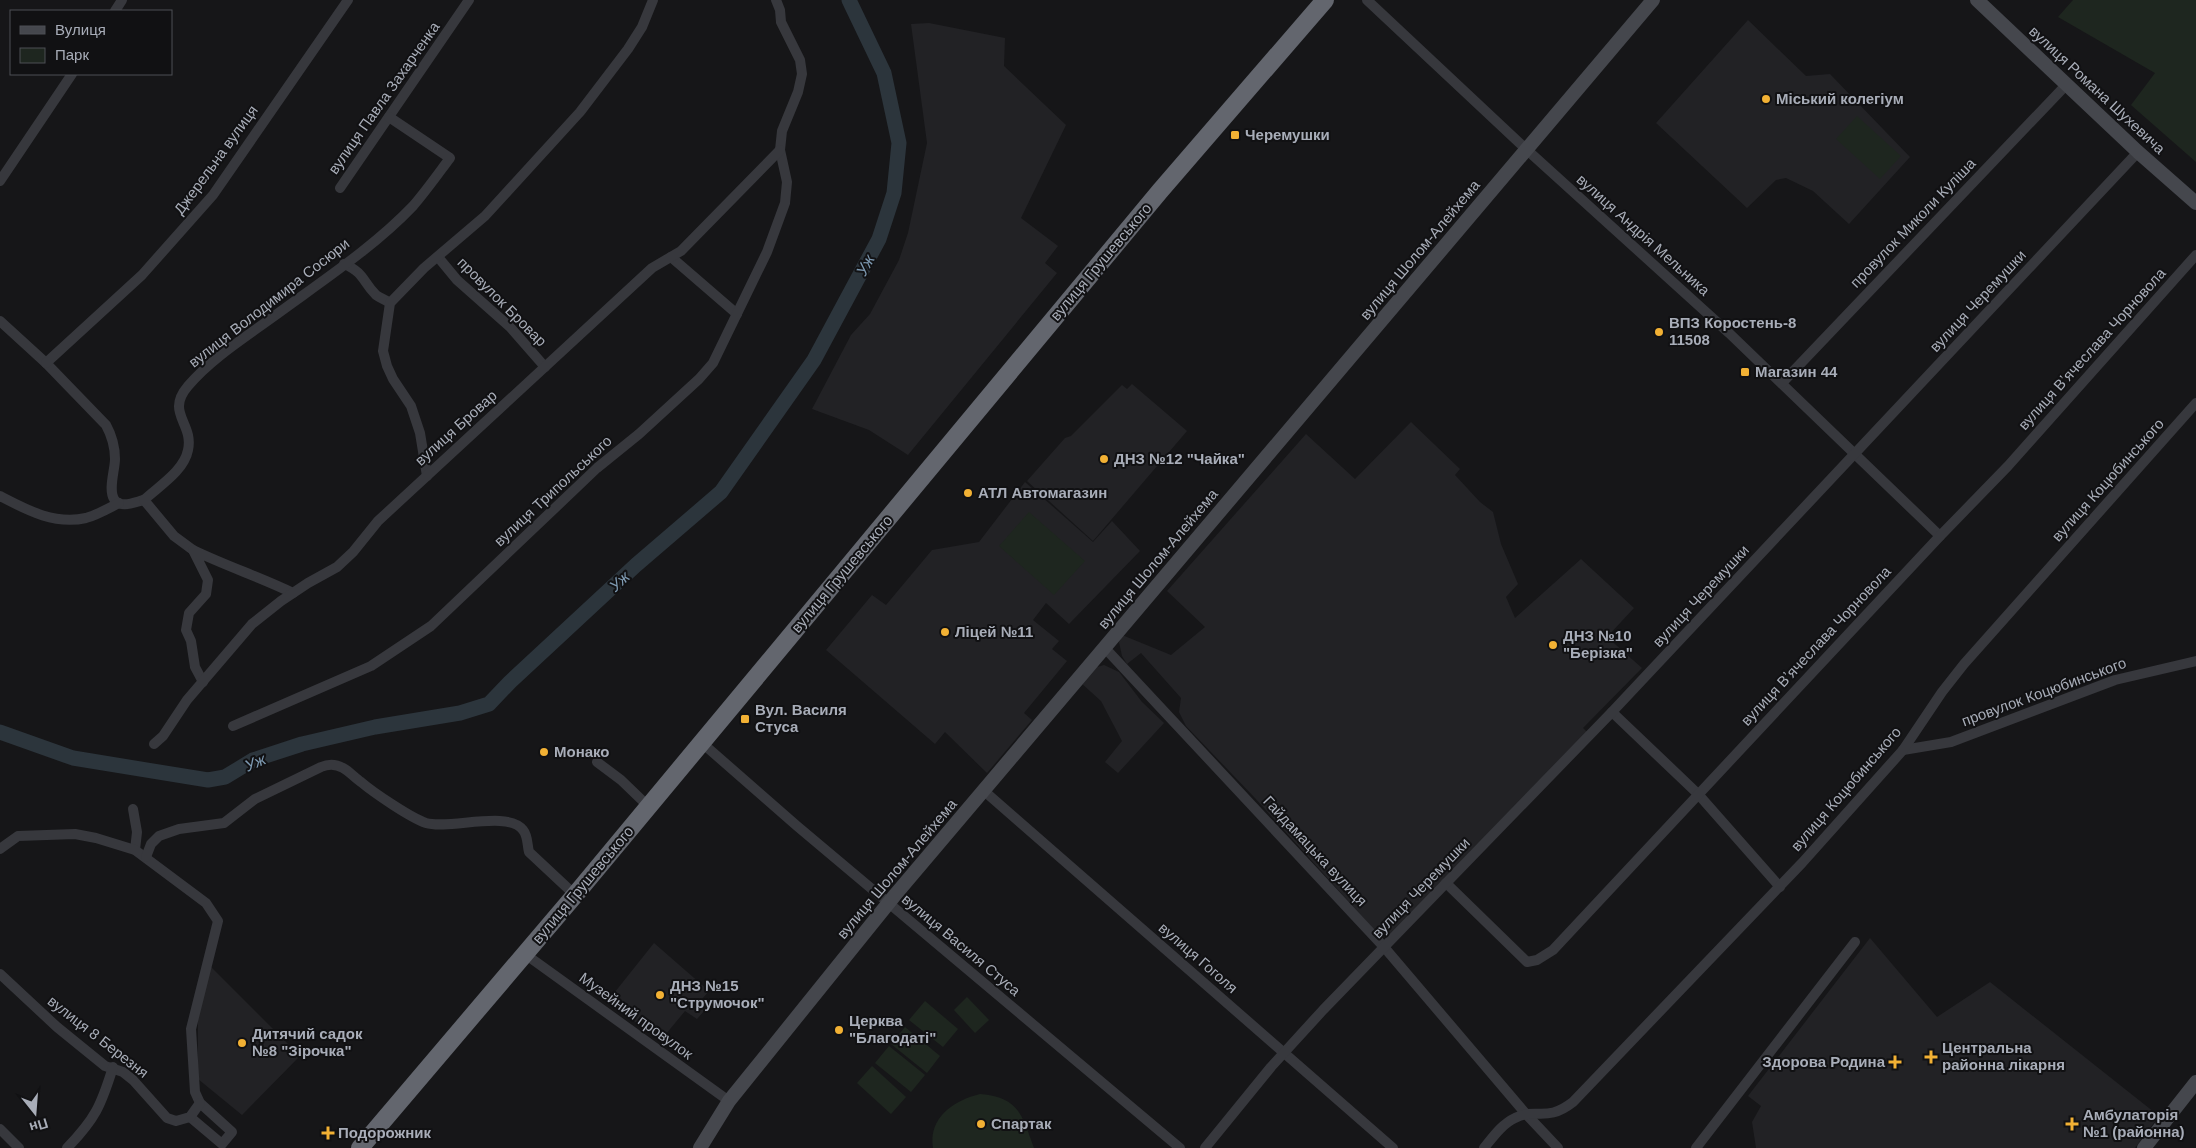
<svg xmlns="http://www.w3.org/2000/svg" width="2196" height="1148" viewBox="0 0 2196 1148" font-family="Arial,sans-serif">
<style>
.built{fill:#222225}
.green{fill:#1e261f}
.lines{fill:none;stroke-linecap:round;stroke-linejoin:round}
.river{stroke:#2c353c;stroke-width:15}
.street{stroke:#37383d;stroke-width:10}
.secondary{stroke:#45474d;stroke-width:14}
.highway{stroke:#63666e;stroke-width:18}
.poi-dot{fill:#f2b134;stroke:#111113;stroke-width:2}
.labels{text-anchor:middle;stroke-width:4;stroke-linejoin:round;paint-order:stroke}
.street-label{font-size:15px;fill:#a8adb8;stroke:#111113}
.poi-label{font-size:15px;font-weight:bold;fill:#a8adb8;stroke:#111113;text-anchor:start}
.water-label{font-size:16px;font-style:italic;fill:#7f9bb3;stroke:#111113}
</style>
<rect width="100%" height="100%" fill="#161618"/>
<g class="built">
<path d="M1748 20 1806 76 1830 74 1910 157 1849 224 1813 191 1786 178 1776 180 1747 208 1656 123Z"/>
<path d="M929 23 1005 38 1004 66 1066 125 1021 218 1058 246 1045 263 1057 273 908 455 869 430 812 409 851 335 870 314 899 260 908 233 927 143 911 24Z"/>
<path d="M1132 384 1187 431 1093 541 1027 481 1065 438 1071 436 1122 385 1127 389Z"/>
<path d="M1411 422 1460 469 1455 475 1480 502 1493 512 1501 544 1518 584 1506 597 1515 618 1581 559 1634 608 1607 637 1642 668 1583 728 1587 732 1388 936 1384 937 1379 935 1254 797 1186 726 1179 712 1181 698 1141 653 1127 664 1122 656 1119 642 1122 635 1171 655 1205 627 1167 591 1306 434 1355 479Z"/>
<path d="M1025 482 1093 542 1112 521 1140 551 1069 624 1046 603 1033 620 1059 641 1052 649 1067 661 1024 713 1032 720 987 773 945 732 935 744 826 650 872 595 886 605 932 550 979 542Z"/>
<path d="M1104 665 1119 672 1142 702 1164 723 1118 773 1105 762 1122 741 1101 701 1080 682 1097 667Z"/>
<path d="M1870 938 1937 1017 1990 982 2159 1116 2135 1148H1756L1752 1122 1761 1106 1748 1096Z"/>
<path d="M654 943 709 991 702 999 711 1003 697 1019 685 1011 661 1040 607 1002Z"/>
<path d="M211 967 300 1056 242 1115 198 1079V1014Z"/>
</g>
<g class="green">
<path d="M2073 0H2196V162L2131 105 2155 73 2058 17Z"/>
<path d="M1857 116 1901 156 1880 179 1836 139Z"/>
<path d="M1029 512 1085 561 1054 595 999 546Z"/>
<path d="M967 997 989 1020 975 1033 954 1010Z"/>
<path d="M925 1001 958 1029 943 1047 909 1020Z"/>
<path d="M905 1027 940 1056 927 1073 891 1044Z"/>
<path d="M889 1046 925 1075 911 1092 875 1063Z"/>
<path d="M872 1066 906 1097 891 1114 857 1083Z"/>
<path d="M980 1094C1019 1097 1022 1115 1034 1148H933C928 1117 955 1100 980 1094Z"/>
</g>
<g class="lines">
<path class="river" d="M0 732 73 758 208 780 225 777 253 760 302 744 375 727 460 713 489 704 510 682 636 565 721 492 814 360 879 239 894 193 899 143 884 73 849 0"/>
<g class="street">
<path d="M1367 0 1526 149 1729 333 1940 536"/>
<path d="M115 11 122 0"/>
<path d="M0 181 72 74"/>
<path d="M340 188 469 0"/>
<path d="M438 257 457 280 510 327 545 367"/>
<path d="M671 257 737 314"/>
<path d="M344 264C365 273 362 281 376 295 380 298 386 300 390 303"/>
<path d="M0 321 46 363 106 425C112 436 115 446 115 459 115 470 108 489 114 499 120 509 135 502 144 500"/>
<path d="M46 363 142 275 213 195 348 0"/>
<path d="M1782 383 2067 84"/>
<path d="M427 476 420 433 411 406 393 379 387 366 383 351 390 303 424 268 485 216 580 112 628 49 642 27 653 0"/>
<path d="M0 496C27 510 54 525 86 518 97 515 109 508 119 503"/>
<path d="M193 550 174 536 144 500C159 486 184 471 188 450 194 423 165 413 188 386 211 359 244 338 273 317 319 283 373 248 413 206 426 191 438 174 450 158L389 117"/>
<path d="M1104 647 1384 947 1526 1114 1558 1148"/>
<path d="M203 682 195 667 191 641 186 630 189 613 206 594 208 580 193 550C226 566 260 577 293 593"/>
<path d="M1612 712 1698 794 1780 887"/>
<path d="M233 726 371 666 431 626 597 468 639 434 699 379 713 363 767 252 785 203 787 182 780 150 782 131 798 92 802 74 800 60 781 22 780 10 776 0"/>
<path d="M701 742 797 826 1180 1148"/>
<path d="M154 744 163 736 187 700 252 624 281 601 308 583 337 567 353 552 378 521 652 268 681 251 780 150"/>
<path d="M1903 750 1951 742 2115 680 2196 661"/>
<path d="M597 762 621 780 648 806"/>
<path d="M983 790 1393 1148"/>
<path d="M133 809 137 832 135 850"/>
<path d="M0 849 18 836 75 834 96 838 135 850 206 903 218 921 191 1029 195 1092 200 1103 232 1132 222 1144 190 1117"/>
<path d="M146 857 151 844 159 836 179 829 224 823 255 799 321 767C328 764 336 764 343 768 349 771 355 778 361 782 374 793 411 818 426 823 449 830 508 810 523 830 528 836 527 844 529 852L575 895"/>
<path d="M1446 883 1527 962 1537 960 1553 950 1940 536 2008 466 2196 255"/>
<path d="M525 954 729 1101"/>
<path d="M0 974 57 1027 105 1066 123 1072 133 1080 167 1118 176 1121 190 1117 200 1103"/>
<path d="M0 1129 19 1148"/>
<path d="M67 1148C95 1119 101 1106 113 1067"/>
<path d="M1205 1148 1271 1067 1323 1010 1612 712 2138 152"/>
<path d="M1484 1148C1493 1137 1502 1124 1515 1118 1537 1107 1546 1123 1573 1102L1802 863 1903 750 1942 692 1964 664 2196 403"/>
<path d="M1696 1148 1855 942"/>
</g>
<g class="secondary">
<path d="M1977 0 2138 152 2196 203"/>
<path d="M700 1148 729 1101 895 895 1653 0"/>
<path d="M2144 1148 2196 1082"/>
</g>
<path class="highway" d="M360 1148 575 895 1160 191 1325 0"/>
</g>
<g class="poi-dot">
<circle cx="1766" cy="99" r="5"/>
<rect x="1230" y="130" width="10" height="10" rx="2.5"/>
<circle cx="1659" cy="332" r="5"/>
<rect x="1740" y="367" width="10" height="10" rx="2.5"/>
<circle cx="1104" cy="459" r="5"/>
<circle cx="968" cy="493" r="5"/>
<circle cx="945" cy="632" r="5"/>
<circle cx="1553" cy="645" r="5"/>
<rect x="740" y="714" width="10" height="10" rx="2.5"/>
<circle cx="544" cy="752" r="5"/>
<circle cx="660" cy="995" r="5"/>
<circle cx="839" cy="1030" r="5"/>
<circle cx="242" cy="1043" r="5"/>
<path d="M1928.5 1049.5h5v5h5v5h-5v5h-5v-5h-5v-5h5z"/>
<path d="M1892.5 1054.5h5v5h5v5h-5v5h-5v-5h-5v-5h5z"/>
<circle cx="981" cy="1124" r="5"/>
<path d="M2069.5 1116.5h5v5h5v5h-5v5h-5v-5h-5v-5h5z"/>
<path d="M325.5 1125.5h5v5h5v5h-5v5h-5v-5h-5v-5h5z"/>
</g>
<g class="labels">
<g class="street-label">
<text transform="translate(2097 90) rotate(43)" y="5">вулиця Романа Шухевича</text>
<text transform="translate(384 98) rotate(-55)" y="5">вулиця Павла Захарченка</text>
<text transform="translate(216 160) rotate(-54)" y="5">Джерельна вулиця</text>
<text transform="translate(1913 223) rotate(-46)" y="5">провулок Миколи Куліша</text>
<text transform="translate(1643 235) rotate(42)" y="5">вулиця Андрія Мельника</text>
<text transform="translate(1420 250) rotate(-50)" y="5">вулиця Шолом-Алейхема</text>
<text transform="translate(1101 262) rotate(-50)" y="5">вулиця Грушевського</text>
<text transform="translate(1978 301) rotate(-47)" y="5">вулиця Черемушки</text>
<text transform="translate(502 302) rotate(45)" y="5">провулок Бровар</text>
<text transform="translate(269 303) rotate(-38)" y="5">вулиця Володимира Сосюри</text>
<text transform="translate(2092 349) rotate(-48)" y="5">вулиця Вʼячеслава Чорновола</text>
<text transform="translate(456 428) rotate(-42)" y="5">вулиця Бровар</text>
<text transform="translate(2108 480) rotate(-48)" y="5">вулиця Коцюбинського</text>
<text transform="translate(553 491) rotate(-43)" y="5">вулиця Трипольського</text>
<text transform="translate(1158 559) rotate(-50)" y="5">вулиця Шолом-Алейхема</text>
<text transform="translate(842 574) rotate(-50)" y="5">вулиця Грушевського</text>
<text transform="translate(1701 596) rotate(-47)" y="5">вулиця Черемушки</text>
<text transform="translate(1816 646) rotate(-47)" y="5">вулиця Вʼячеслава Чорновола</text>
<text transform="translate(2044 692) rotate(-20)" y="5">провулок Коцюбинського</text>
<text transform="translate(1846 789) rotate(-49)" y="5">вулиця Коцюбинського</text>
<text transform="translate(1315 851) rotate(47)" y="5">Гайдамацька вулиця</text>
<text transform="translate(897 869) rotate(-50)" y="5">вулиця Шолом-Алейхема</text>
<text transform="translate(583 885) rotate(-50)" y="5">вулиця Грушевського</text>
<text transform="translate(1421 888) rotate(-46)" y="5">вулиця Черемушки</text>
<text transform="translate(961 945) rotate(40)" y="5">вулиця Василя Стуса</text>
<text transform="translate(1198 958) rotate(41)" y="5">вулиця Гоголя</text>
<text transform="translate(636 1016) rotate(36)" y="5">Музейний провулок</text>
<text transform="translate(98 1037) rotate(38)" y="5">вулиця 8 Березня</text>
</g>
<g class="poi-label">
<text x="1776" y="104">Міський колегіум</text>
<text x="1245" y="140">Черемушки</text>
<text x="1669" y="328">ВПЗ Коростень-8<tspan x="1669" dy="17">11508</tspan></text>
<text x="1755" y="377">Магазин 44</text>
<text x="1114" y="464">ДНЗ №12 "Чайка"</text>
<text x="978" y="498">АТЛ Автомагазин</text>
<text x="955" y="637">Ліцей №11</text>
<text x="1563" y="641">ДНЗ №10<tspan x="1563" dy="17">"Берізка"</tspan></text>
<text x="755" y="715">Вул. Василя<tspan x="755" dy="17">Стуса</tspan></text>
<text x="554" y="757">Монако</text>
<text x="670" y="991">ДНЗ №15<tspan x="670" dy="17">"Струмочок"</tspan></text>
<text x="849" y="1026">Церква<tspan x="849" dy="17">"Благодаті"</tspan></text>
<text x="252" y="1039">Дитячий садок<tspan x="252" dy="17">№8 "Зірочка"</tspan></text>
<text x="1942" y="1053">Центральна<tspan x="1942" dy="17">районна лікарня</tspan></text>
<text x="1885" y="1067" text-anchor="end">Здорова Родина</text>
<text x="2083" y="1120">Амбулаторія<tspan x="2083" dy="17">№1 (районна)</tspan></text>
<text x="991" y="1129">Спартак</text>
<text x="338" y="1138">Подорожник</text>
</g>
<g class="water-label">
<text transform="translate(865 265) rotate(-62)" y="6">Уж</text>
<text transform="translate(619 581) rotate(-43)" y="6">Уж</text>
<text transform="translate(255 762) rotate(-24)" y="6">Уж</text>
</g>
</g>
<rect x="10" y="10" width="162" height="65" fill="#111113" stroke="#4d4f55"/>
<rect x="20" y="26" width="25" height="8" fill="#45474d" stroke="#4d4f55"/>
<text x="55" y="35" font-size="15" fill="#a8adb8">Вулиця</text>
<rect x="20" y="48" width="25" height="15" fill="#1e261f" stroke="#4d4f55"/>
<text x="55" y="60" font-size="15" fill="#a8adb8">Парк</text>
<g transform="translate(35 1113) rotate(163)" stroke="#111113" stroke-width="4" paint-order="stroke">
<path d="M0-4L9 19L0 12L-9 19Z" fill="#a8adb8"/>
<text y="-8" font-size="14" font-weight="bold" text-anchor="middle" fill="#a8adb8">Пн</text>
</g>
</svg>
